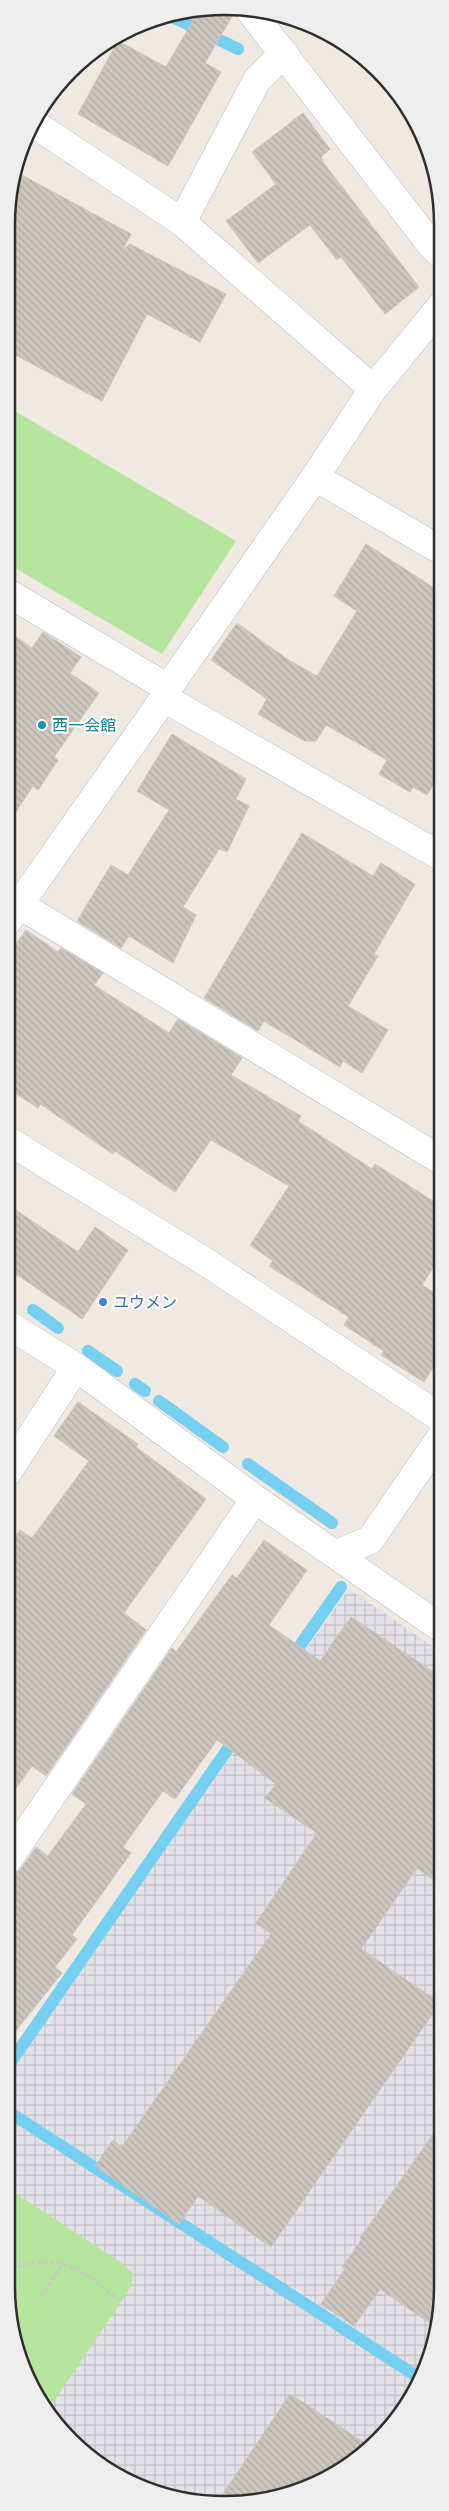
<svg xmlns="http://www.w3.org/2000/svg" width="449" height="2511" viewBox="0 0 449 2511" font-family="'Golos Text','Noto Sans JP',sans-serif">
<style>
.industrial{fill:url(#industrial-grid)}
.green{fill:#b6e59e}
.lines{fill:none;stroke-linecap:round;stroke-linejoin:round}
.stream{stroke:#75cff0;stroke-width:12}
.building{fill:url(#building-back-hatch);stroke:#cbc5ba}
.street-casing{stroke:#b4b7c1;stroke-width:29}
.path{stroke:#c9c9c9;stroke-width:3;stroke-dasharray:4 2.5;stroke-linecap:butt}
.street{stroke:#fff;stroke-width:28}
.culture-dot{fill:#0f9aa8;stroke:#fff;stroke-width:2}
.shop-dot{fill:#3f7fe0;stroke:#fff;stroke-width:2}
.labels{text-anchor:middle;stroke-width:4;stroke-linejoin:round;paint-order:stroke}
.culture-label{font-size:16px;fill:#0d838f;stroke:#fff;text-anchor:start}
.shop-label{font-size:16px;fill:#366cbe;stroke:#fff;text-anchor:start}
.rim{fill:none;stroke:#2e2e2e;stroke-width:2.5}
</style>
<defs>
<pattern id="industrial-grid" width="8" height="8" patternUnits="userSpaceOnUse" patternTransform="scale(1.25)"><rect width="8" height="8" fill="#e3e1e8"/><path d="M0 4h8M4 0v8" fill="none" stroke="#c3c1c7"/></pattern>
<pattern id="building-back-hatch" width="6" height="6" patternUnits="userSpaceOnUse" patternTransform="scale(1.25)"><rect width="6" height="6" fill="#cbc7bf"/><path d="M-1 5l2 2M0 0l6 6M5-1l2 2" fill="none" stroke="#afaba4"/></pattern>
</defs>
<rect width="100%" height="100%" fill="#efe9e1"/>
<path class="industrial" d="M349 1589 441 1652V2315L420 2383 368 2451 294 2493 211 2504 141 2488 70 2441 23 2370 6 2287V2094L11 2087 6 2083V2070Z"/>
<g class="green">
<path d="M8 407 236 541 162 654 8 564Z"/>
<path d="M6 2187 122 2263 133 2273 131 2287 49 2409 23 2370 6 2287Z"/>
</g>
<g class="lines">
<g class="stream">
<path d="M164 15 177 19 238 49"/>
<path d="M33 1310 58 1328"/>
<path d="M88 1351 117 1371"/>
<path d="M135 1384 145 1391"/>
<path d="M159 1401 223 1447"/>
<path d="M248 1464 332 1523"/>
<path d="M290 1660 341 1587"/>
<path d="M6 2069 238 1734"/>
<path d="M6 2110 421 2379"/>
</g>
</g>
<g class="building">
<path d="M233 9 234 13 205 63 221 72 168 166 78 114 118 41 166 67 198 12Z"/>
<path d="M303 113 330 149 321 157 323 162 419 287 385 314 341 257 337 260 310 225 258 263 226 221 276 184 252 152Z"/>
<path d="M16 172 131 234 122 251 130 244 226 294 200 342 147 314 102 401 8 351V196Z"/>
<path d="M366 544 442 593V770L427 795 413 787 410 792 379 774 387 760 326 725 316 741H304L258 714 267 699 211 660 237 623 287 659 317 676 357 611 334 596Z"/>
<path d="M8 631 32 648 43 632 81 657 70 673 99 693 54 757 58 760 38 790 33 786 8 824Z"/>
<path d="M172 734 246 779 236 799 249 806 227 852 219 849 183 907 196 915 173 963 129 936 121 948 77 921 111 865 128 875 169 810 137 791Z"/>
<path d="M302 833 373 876 381 863 415 884 374 954 378 956 348 1006 388 1030 362 1073 343 1061 340 1067 264 1021 258 1031 204 998Z"/>
<path d="M26 930 58 952 61 948 103 973 94 985 169 1033 178 1019 242 1058 231 1075 301 1116 298 1121 372 1169 375 1164 442 1207V1254L422 1285 442 1297V1353L424 1382 381 1355 384 1351 344 1325 349 1317 269 1266 273 1261 250 1245 289 1186 211 1140 175 1192 115 1151 113 1154 40 1104 38 1108 7 1088V956Z"/>
<path d="M7 1204 78 1252 95 1227 128 1250 82 1319 7 1268Z"/>
<path d="M78 1402 138 1444 136 1447 206 1499 124 1613 146 1630 46 1776 32 1766 7 1801V1548L20 1530 32 1538 89 1461 54 1436Z"/>
<path d="M264 1540 307 1570 269 1625 320 1661 351 1617 441 1677V1885L417 1868 361 1949 440 2003 271 2247 198 2196 179 2224 95 2166 113 2140 122 2147 271 1934 256 1923 317 1833 265 1798 276 1784 217 1740 175 1799 163 1791 123 1847 131 1853 72 1935 77 1939 55 1967 62 1973 6 2043 7 1932 18 1917 7 1910V1876L13 1875 20 1870 36 1847 48 1856 86 1804 72 1794 172 1648 176 1652 220 1591 232 1575 237 1578Z"/>
<path d="M441 2123V2315L437 2328 380 2289 354 2326 321 2304 345 2269 342 2267 362 2239 360 2238Z"/>
<path d="M290 2394 371 2447 294 2493 217 2503Z"/>
</g>
<g class="lines">
<defs>
<g id="street">
<path d="M248 8 432 246 442 255"/>
<path d="M33 123 182 222 373 389"/>
<path d="M182 222 257 80 284 53"/>
<path d="M315 477 442 551"/>
<path d="M8 593 168 688"/>
<path d="M164 698 442 857"/>
<path d="M20 905 442 1161"/>
<path d="M7 922 164 698 168 688 315 477 373 389 442 305"/>
<path d="M7 1140 209 1264 441 1418"/>
<path d="M7 1324 76 1367 255 1499 441 1628"/>
<path d="M7 1473 76 1367"/>
<path d="M337 1554 370 1540 441 1437"/>
<path d="M7 1861 255 1499"/>
</g>
</defs>
<use href="#street" class="street-casing"/>
<g class="path">
<path d="M6 2272C56 2250 81 2266 118 2300"/>
<path d="M41 2296 63 2264"/>
</g>
<use href="#street" class="street"/>
</g>
<circle class="culture-dot" cx="42" cy="725" r="5"/>
<circle class="shop-dot" cx="103" cy="1302" r="5"/>
<g class="labels">
<g class="culture-label">
<text x="52" y="731">西一会館</text>
</g>
<g class="shop-label">
<text x="113" y="1308">ユウメン</text>
</g>
</g>
<path d="M0 0H449V2511H0ZM224 15H225A209 209 0 0 1 434 224V2287A209 209 0 0 1 225 2496H224A209 209 0 0 1 15 2287V224A209 209 0 0 1 224 15Z" fill="#eee" fill-rule="evenodd"/>
<path class="rim" d="M224 15H225A209 209 0 0 1 434 224V2287A209 209 0 0 1 225 2496H224A209 209 0 0 1 15 2287V224A209 209 0 0 1 224 15Z"/>
</svg>
